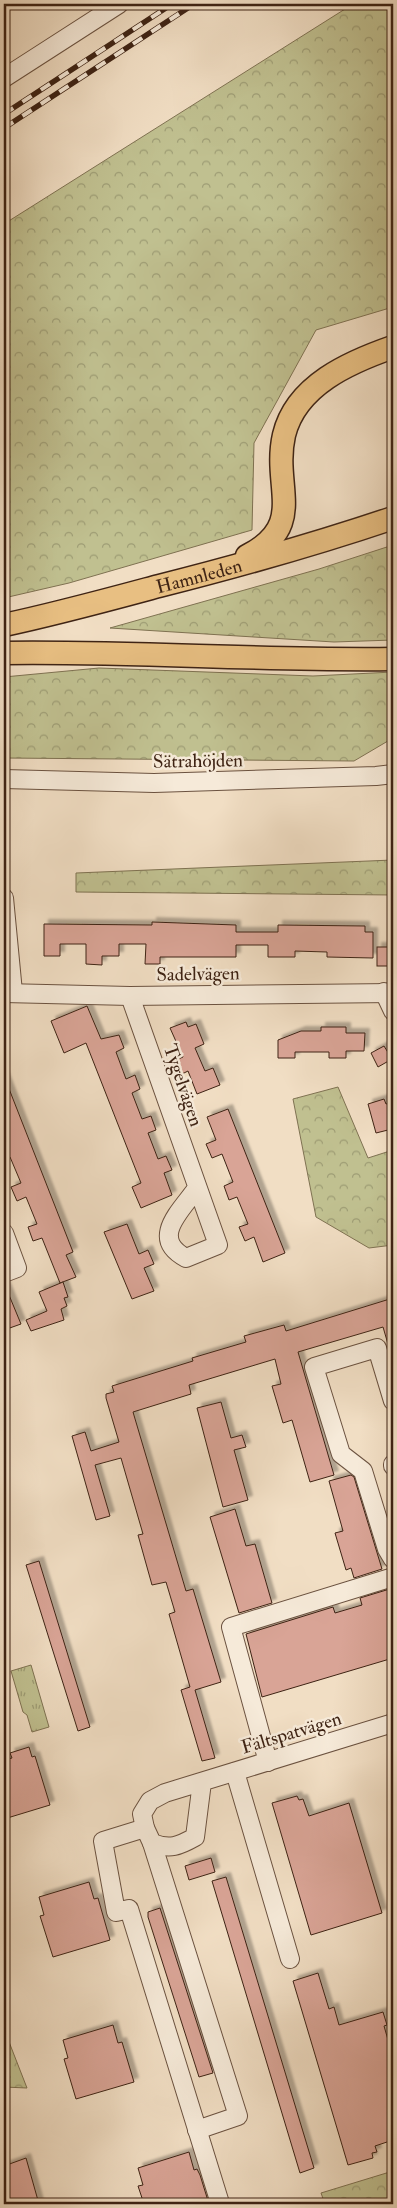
<svg xmlns="http://www.w3.org/2000/svg" width="397" height="2208" viewBox="0 0 397 2208" font-family="'IM FELL Double Pica',serif">
<style>
.grass{fill:url(#grass-tufts);stroke:#7f7252}
.forest{fill:url(#forest-crowns);stroke:#7f7252}
.building{fill:#d9a496;stroke:#3e2314;filter:url(#shadow)}
.lines{fill:none;stroke-linecap:round;stroke-linejoin:round}
.minor-casing{stroke:#6b5240;stroke-width:20}
.major-casing{stroke:#3e2314;stroke-width:25}
.minor{stroke:#f6ead9;stroke-width:18}
.major{stroke:#e8bf82;stroke-width:22}
.rail-casing{stroke:#3e2314;stroke-width:5.5}
.rail{stroke:#f6ead9;stroke-width:4;stroke-dasharray:11;stroke-linecap:butt}
.labels{text-anchor:middle;stroke-width:5;stroke-linejoin:round;paint-order:stroke}
.street-label{font-size:19px;fill:#3e2314;stroke:#f6ead9}
</style>
<defs>
<pattern id="grass-tufts" width="24" height="20" patternUnits="userSpaceOnUse" patternTransform="scale(1.25)"><rect width="24" height="20" fill="#c0c090"/><path d="M3 7l-1-3M5 7V3M7 7l1-3M15 17l-1-3M17 17v-4M19 17l1-3" fill="none" stroke="#9d9c74"/></pattern>
<pattern id="forest-crowns" width="20" height="18" patternUnits="userSpaceOnUse" patternTransform="scale(1.25)"><rect width="20" height="18" fill="#c0c090"/><path d="M2 6a3 3 0 1 1 6 0M12 15a3 3 0 1 1 6 0" fill="none" stroke="#9d9c74"/></pattern>
<filter id="shadow"><feDropShadow dx="4.5" dy="-4.5" stdDeviation="1" flood-color="#0004"/></filter>
</defs>
<rect width="100%" height="100%" fill="#f1dec4"/>
<filter id="stains"><feTurbulence type="fractalNoise" baseFrequency=".004" numOctaves="4"/><feColorMatrix values="0 0 0 0 .2 0 0 0 0 .09 0 0 0 0 .02 0 0 0 .5 -.17"/></filter>
<radialGradient id="worn" r=".72"><stop offset=".6" stop-color="#630" stop-opacity="0"/><stop offset="1" stop-color="#630" stop-opacity=".3"/></radialGradient>
<path class="grass" d="M31 1665 49 1727 32 1732 27 1715 23 1712 11 1671Z"/>
<g class="forest">
<path d="M353 4H393V307L316 330 254 443 252 530 69 583 4 598V224Z"/>
<path d="M393 545V640L334 642 110 628 319 569Z"/>
<path d="M99 668 313 676 393 672V738L354 761 4 758V677Z"/>
<path d="M393 860V895L76 892V873Z"/>
<path d="M338 1087 368 1158 393 1150V1245L369 1248 316 1217 293 1099Z"/>
<path d="M4 2029 27 2088 4 2087Z"/>
<path d="M393 2171V2204H325L321 2193Z"/>
</g>
<g class="building">
<path d="M152 922 236 925V932H278V925L365 926V932H373V958L327 957V952L295 951V957H268V945H236V957H160V964H145L146 944H119V956H102V965L86 964V944H60V956H44V924L152 925Z"/>
<rect x="377" y="947" width="16" height="19"/>
<path d="M87 1006 101 1039 119 1035 124 1048 116 1052 126 1079 135 1075 140 1089 132 1093 142 1119 151 1116 156 1130 148 1133 158 1159 166 1156 172 1170 164 1173 172 1195 141 1208 132 1187 141 1183 86 1043 64 1053 51 1021Z"/>
<path d="M186 1022 188 1027 196 1024 204 1044 195 1048 205 1071 213 1068 220 1085 197 1094 188 1071 180 1075 174 1061 183 1057 170 1028Z"/>
<path d="M321 1027H346V1033H365L364 1051H346V1058H329V1052H295V1058H278V1040L301 1031H321Z"/>
<path d="M384 1046 392 1059 378 1067 371 1053Z"/>
<path d="M4 1076 73 1252 66 1255 76 1277 60 1283 42 1238 33 1241 28 1227 37 1224 26 1197 17 1201 11 1187 21 1183 10 1157 4 1159Z"/>
<path d="M384 1099 386 1104 393 1102V1122L390 1123 392 1129 376 1133 368 1104Z"/>
<path d="M228 1109 285 1253 263 1262 254 1237 245 1241 239 1227 248 1224 237 1197 229 1200 224 1186 233 1182 222 1154 212 1158 206 1144 216 1140 207 1117Z"/>
<path d="M127 1224 139 1254 148 1250 154 1264 144 1268 154 1291 132 1299 104 1232Z"/>
<path d="M63 1282 68 1297 64 1298 67 1306 61 1309 64 1320 31 1331 26 1320 47 1311 39 1292Z"/>
<path d="M4 1283 21 1324 4 1330Z"/>
<path d="M393 1298V1351H390L383 1327 298 1352 334 1475 310 1482 292 1420 283 1423 272 1386 281 1384 275 1359 189 1385 191 1394 133 1412 186 1591 193 1589 221 1682 195 1690 215 1758 202 1761 181 1690 190 1687 169 1614 175 1612 166 1582 152 1585 138 1535 143 1534 121 1458 95 1465 110 1516 96 1520 72 1436 85 1432 91 1451 119 1442 106 1398V1394L114 1392 112 1386 193 1361 192 1358 246 1342 244 1336 284 1325 286 1331Z"/>
<path d="M221 1402 231 1438 242 1435 246 1447 234 1450 248 1500 223 1507 197 1408Z"/>
<path d="M351 1475 354 1477 382 1569 354 1578 351 1568 346 1570 335 1533 343 1531 329 1481Z"/>
<path d="M235 1509 246 1546 255 1544 272 1603 239 1613 210 1517Z"/>
<path d="M39 1561 90 1727 78 1731 26 1565Z"/>
<path d="M393 1588V1658L262 1697 246 1634 333 1607 335 1613 362 1605 360 1598Z"/>
<path d="M29 1747 32 1757 35 1756 50 1805 4 1819V1760L12 1758 10 1753Z"/>
<path d="M297 1796 299 1800 303 1799 309 1816 349 1803 382 1913 311 1935 272 1803Z"/>
<path d="M211 1858 215 1872 189 1880 185 1866Z"/>
<path d="M226 1877 314 2168 300 2173 212 1881Z"/>
<path d="M89 1882 94 1899 98 1898 110 1940 53 1957 40 1916 44 1915 39 1897Z"/>
<path d="M160 1908 213 2073 199 2077 148 1917V1912Z"/>
<path d="M318 1973 329 2009 334 2007 339 2025 383 2012 387 2025 384 2026 393 2057V2140L375 2146 377 2152 372 2153 373 2158 348 2165 293 1981Z"/>
<path d="M113 2025 118 2043 122 2042 134 2082 76 2099 64 2059 68 2058 63 2040Z"/>
<path d="M189 2152 194 2170 197 2169 200 2175 209 2204H144L138 2186 143 2185 138 2168Z"/>
<path d="M26 2158 39 2204H4V2166Z"/>
</g>
<g class="lines">
<defs>
<g id="minor">
<path d="M4 78 119 4"/>
<path d="M4 779 154 783 376 776 393 774"/>
<path d="M4 898 13 992"/>
<path d="M384 992 393 1011"/>
<path d="M4 993 130 996 393 993"/>
<path d="M130 996 218 1245 186 1258C149 1238 181 1211 197 1188"/>
<path d="M4 1233 17 1268 4 1273"/>
<path d="M393 1401 377 1348 314 1367 341 1454 363 1471 387 1549 393 1559"/>
<path d="M393 1464V1466"/>
<path d="M268 1762 231 1627 393 1577"/>
<path d="M235 1772 290 1959"/>
<path d="M202 1782 195 1837C179 1846 170 1850 152 1843L145 1828 142 1814 150 1801 165 1793 393 1723"/>
<path d="M145 1828 103 1841 116 1912 129 1909 219 2200"/>
<path d="M152 1843 238 2116 197 2130"/>
</g>
<g id="major">
<path d="M247 556C308 525 272 487 284 435 296 385 350 362 393 347"/>
<path id="s1" d="M4 625C56 614 107 600 159 586 238 566 316 544 393 518"/>
<path d="M4 653C134 651 263 661 393 659"/>
</g>
</defs>
<use href="#minor" class="minor-casing"/>
<use href="#major" class="major-casing"/>
<use href="#minor" class="minor"/>
<use href="#major" class="major"/>
<defs>
<g id="rail">
<path d="M4 114 172 4"/>
<path d="M4 128 194 4"/>
</g>
</defs>
<use href="#rail" class="rail-casing"/>
<use href="#rail" class="rail"/>
</g>
<g class="labels">
<g class="street-label">
<text dy="7" stroke="none"><textPath href="#s1" startOffset="201">Hamnleden</textPath></text>
<text transform="translate(198 760) rotate(-1)" y="7">Sätrahöjden</text>
<text transform="translate(198 973) rotate(-1)" y="7">Sadelvägen</text>
<text transform="translate(184 1085) rotate(71)" y="7">Tygelvägen</text>
<text transform="translate(291 1732) rotate(-17)" y="7">Fältspatvägen</text>
</g>
</g>
<rect width="397" height="2208" fill="none" stroke="#f1dec4" stroke-width="20"/>
<rect x="5" y="5" width="387" height="2198" fill="none" stroke="#3e2314" stroke-width="2.5"/>
<rect x="10" y="10" width="377" height="2188" fill="none" stroke="#3e2314"/>
<rect width="100%" height="100%" filter="url(#stains)"/>
<rect width="100%" height="100%" fill="url(#worn)"/>
</svg>
